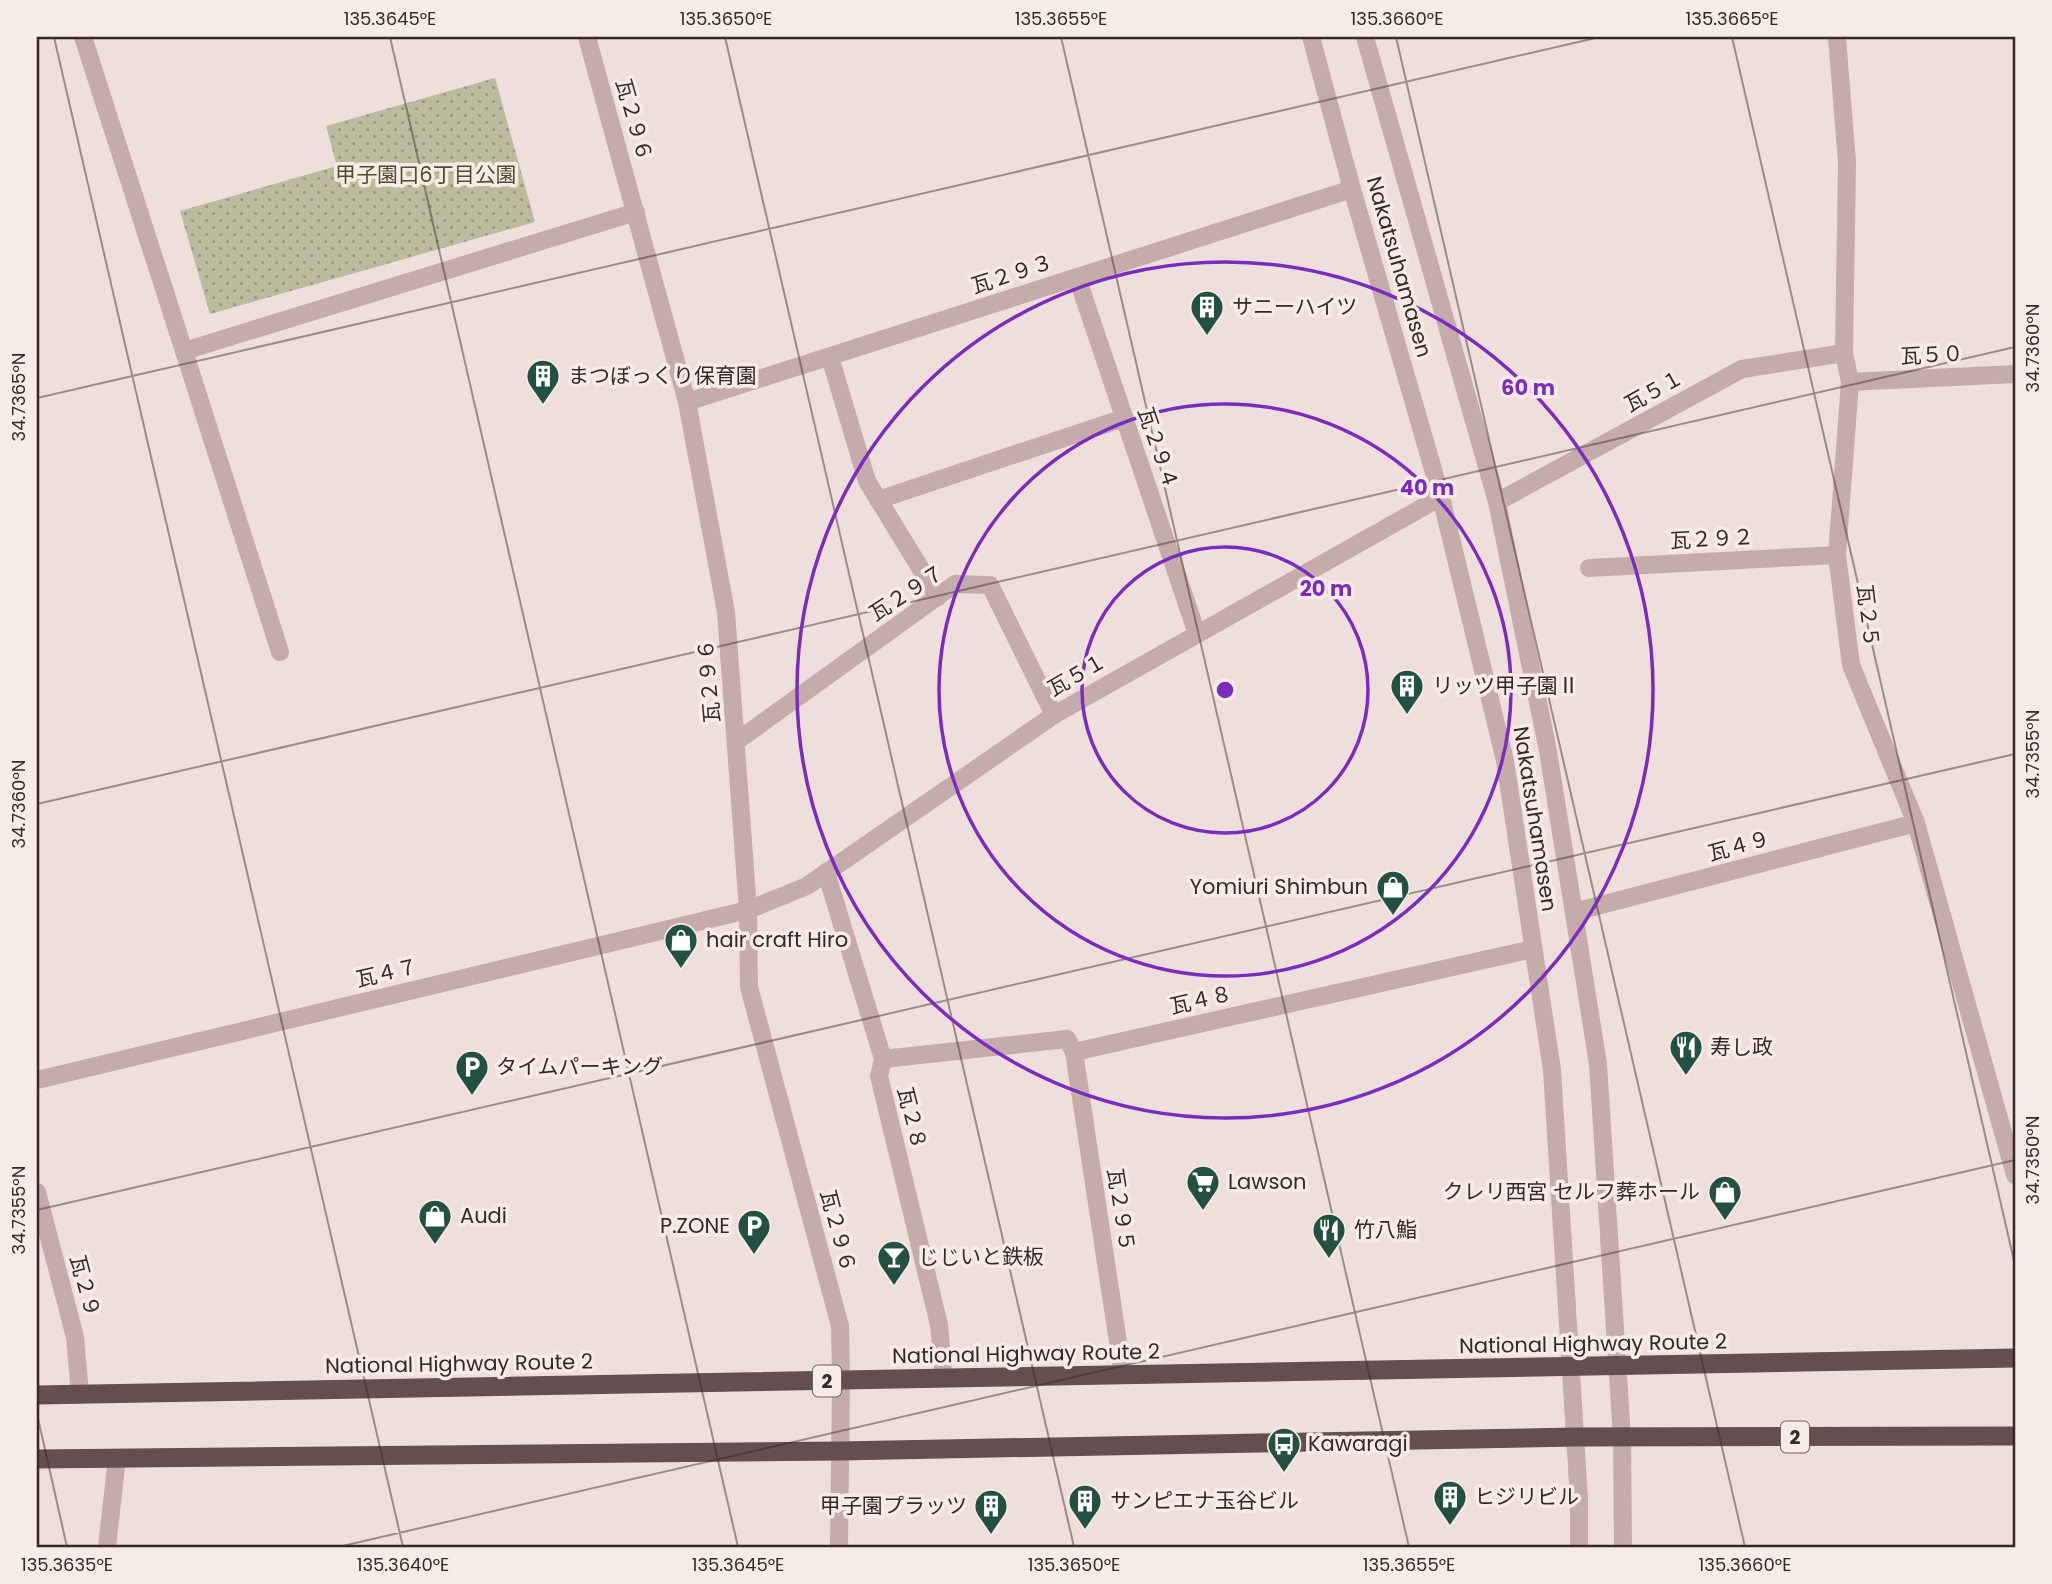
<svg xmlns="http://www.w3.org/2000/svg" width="2052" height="1584" viewBox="0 0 2052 1584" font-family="Poppins,'Noto Sans JP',sans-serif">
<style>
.grass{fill:url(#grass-dots)}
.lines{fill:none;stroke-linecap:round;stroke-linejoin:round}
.service{stroke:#c5acaa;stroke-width:18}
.minor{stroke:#c5acaa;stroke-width:18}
.tertiary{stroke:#c5acaa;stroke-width:18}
.trunk{stroke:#644e4f;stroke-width:19}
.ticks{fill:none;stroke:#342829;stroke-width:2;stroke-opacity:0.45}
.ring{fill:none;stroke:#7b2cbf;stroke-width:3.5}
.labels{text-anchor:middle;stroke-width:7;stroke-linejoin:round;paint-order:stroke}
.shield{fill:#f7ebe8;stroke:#6e6262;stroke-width:2}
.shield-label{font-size:19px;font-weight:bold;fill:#342829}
.street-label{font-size:21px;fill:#342829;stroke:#f7ebe8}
.park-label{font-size:21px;fill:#4f4f2f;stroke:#f7ebe8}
.poi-label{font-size:21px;fill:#342829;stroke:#f7ebe8;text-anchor:start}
.centre{fill:#7b2cbf;stroke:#f7ebe8;stroke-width:3.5}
.ring-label{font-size:21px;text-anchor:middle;font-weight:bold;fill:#7b2cbf;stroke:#f7ebe8;stroke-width:7;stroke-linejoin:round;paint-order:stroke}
.neatline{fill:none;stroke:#342829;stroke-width:2.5}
.ticks-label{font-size:18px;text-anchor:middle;fill:#342829}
</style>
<defs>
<pattern id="grass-dots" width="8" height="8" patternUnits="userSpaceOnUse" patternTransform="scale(1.75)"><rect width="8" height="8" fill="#bcbb9e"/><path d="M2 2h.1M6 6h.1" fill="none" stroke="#9a9881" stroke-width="1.8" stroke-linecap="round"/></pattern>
</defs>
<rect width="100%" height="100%" fill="#efdfdc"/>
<path class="grass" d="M495 78 535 222 210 314 180 211 337 166 326 126Z"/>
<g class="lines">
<g class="service">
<path d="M184 351 280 652"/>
<path d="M878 500 1124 418"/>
<path d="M1589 568 1837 555"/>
<path d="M826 872 883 1059 879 1076 939 1325 944 1378"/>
<path d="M883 1059 1067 1039 1074 1052"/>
</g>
<g class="minor">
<path d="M83 37 184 351 636 212"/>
<path d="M1837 37 1847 163 1844 353 1850 382 1837 555 1851 665 1916 823 2015 1175"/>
<path d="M1077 277 1197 634"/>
<path d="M830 357 867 481 938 597"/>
<path d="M1850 382 2015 374"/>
<path d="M687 402 1352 189"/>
<path d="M1497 502 1742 369 1844 353"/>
<path d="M737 741 955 584 990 585 1054 715"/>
<path d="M1574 912 1916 823"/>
<path d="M37 1080 748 910 807 886 1054 715 1441 497"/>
<path d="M37 1192 75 1337 80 1394"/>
<path d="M1123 1375 1074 1052 1533 949"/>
<path d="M107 1547 117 1458"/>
<path d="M839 1547 841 1381"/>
</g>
<g class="tertiary">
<path d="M587 37 687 402 726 612 748 910 749 987 840 1326 841 1381"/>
<path d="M1311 37 1352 189 1441 497 1505 761 1552 1070 1579 1499V1547"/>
<path d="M1365 37 1497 502 1548 751 1598 1064 1622 1438 1623 1547"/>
</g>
<g class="trunk">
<path d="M37 1395 2015 1358"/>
<path d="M37 1459 840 1451 1575 1437 2015 1436"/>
</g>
</g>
<path class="ticks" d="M54 37 403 1547M390 37 738 1547M725 37 1074 1547M1061 37 1409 1547M1396 37 1745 1547M1732 37 2015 1265M37 398 1600 37M37 804 2015 347M37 1210 2015 754M37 1414 67 1547M338 1547 2015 1160"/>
<g class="ring">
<circle cx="1225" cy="690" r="143"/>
<circle cx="1225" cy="690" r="286"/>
<circle cx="1225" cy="690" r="428"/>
</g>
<defs>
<symbol id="building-pin" viewBox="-11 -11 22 30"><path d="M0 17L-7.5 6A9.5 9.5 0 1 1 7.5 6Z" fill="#235042" stroke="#f7ebe8"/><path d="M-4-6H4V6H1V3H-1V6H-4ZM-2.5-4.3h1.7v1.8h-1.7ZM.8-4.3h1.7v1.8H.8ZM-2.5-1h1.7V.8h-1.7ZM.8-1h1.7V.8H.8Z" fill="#fff"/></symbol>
<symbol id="shop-pin" viewBox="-11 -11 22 30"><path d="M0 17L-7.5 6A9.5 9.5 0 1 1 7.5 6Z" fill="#235042" stroke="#f7ebe8"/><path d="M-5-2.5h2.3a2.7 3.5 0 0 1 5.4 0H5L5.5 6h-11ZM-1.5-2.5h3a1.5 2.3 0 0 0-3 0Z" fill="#fff"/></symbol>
<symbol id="restaurant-pin" viewBox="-11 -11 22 30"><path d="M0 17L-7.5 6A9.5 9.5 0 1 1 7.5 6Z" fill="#235042" stroke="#f7ebe8"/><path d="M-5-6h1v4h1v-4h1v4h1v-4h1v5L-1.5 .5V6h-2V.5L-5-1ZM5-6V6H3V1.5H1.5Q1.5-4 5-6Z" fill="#fff"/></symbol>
<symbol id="parking-pin" viewBox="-11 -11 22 30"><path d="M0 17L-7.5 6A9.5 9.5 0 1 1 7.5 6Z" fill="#235042" stroke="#f7ebe8"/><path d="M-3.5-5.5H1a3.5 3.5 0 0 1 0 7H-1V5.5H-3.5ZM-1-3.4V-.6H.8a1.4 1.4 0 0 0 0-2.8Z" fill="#fff"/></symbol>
<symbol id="supermarket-pin" viewBox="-11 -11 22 30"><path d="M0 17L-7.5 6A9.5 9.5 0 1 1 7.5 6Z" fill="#235042" stroke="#f7ebe8"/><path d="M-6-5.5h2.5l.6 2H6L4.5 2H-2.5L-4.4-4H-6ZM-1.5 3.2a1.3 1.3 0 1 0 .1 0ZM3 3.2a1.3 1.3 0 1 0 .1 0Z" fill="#fff"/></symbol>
<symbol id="bar-pin" viewBox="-11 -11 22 30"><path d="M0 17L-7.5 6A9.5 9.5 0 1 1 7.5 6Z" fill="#235042" stroke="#f7ebe8"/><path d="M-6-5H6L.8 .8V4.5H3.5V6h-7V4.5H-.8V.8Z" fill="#fff"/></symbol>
<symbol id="bus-pin" viewBox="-11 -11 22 30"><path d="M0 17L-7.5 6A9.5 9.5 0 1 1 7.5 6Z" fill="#235042" stroke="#f7ebe8"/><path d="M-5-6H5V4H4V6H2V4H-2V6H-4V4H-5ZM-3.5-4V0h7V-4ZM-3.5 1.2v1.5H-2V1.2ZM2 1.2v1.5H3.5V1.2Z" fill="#fff"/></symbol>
</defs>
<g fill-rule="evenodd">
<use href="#building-pin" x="1188" y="288" width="38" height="52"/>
<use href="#building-pin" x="524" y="357" width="38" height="52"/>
<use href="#building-pin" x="1388" y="667" width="38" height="52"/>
<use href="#shop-pin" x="1374" y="868" width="38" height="52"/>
<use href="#shop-pin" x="662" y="921" width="38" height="52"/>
<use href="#restaurant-pin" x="1667" y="1028" width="38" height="52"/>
<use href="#parking-pin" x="453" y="1048" width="38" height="52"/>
<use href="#supermarket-pin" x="1184" y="1163" width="38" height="52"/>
<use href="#shop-pin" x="1706" y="1173" width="38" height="52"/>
<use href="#shop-pin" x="416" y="1197" width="38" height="52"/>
<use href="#parking-pin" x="735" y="1207" width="38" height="52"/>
<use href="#restaurant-pin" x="1310" y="1211" width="38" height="52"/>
<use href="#bar-pin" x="875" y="1238" width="38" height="52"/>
<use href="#bus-pin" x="1265" y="1425" width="38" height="52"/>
<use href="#building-pin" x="1431" y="1478" width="38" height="52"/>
<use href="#building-pin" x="1066" y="1482" width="38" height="52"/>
<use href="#building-pin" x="972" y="1487" width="38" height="52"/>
</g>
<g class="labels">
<g class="shield">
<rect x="813" y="1365.5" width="28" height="31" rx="5"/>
<rect x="1781" y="1421.5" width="28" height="31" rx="5"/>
</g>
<g class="shield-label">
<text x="827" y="1388">2</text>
<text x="1795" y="1444">2</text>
</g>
<g class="street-label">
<text transform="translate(634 120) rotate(74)" y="7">瓦２９６</text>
<text transform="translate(1399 267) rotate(74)" y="7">Nakatsuhamasen</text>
<text transform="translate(1012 274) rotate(-18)" y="7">瓦２９３</text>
<text transform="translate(1932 355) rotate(-3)" y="7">瓦５０</text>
<text transform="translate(1654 391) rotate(-29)" y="7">瓦５１</text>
<text transform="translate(1158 448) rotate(71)" y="7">瓦２９４</text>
<text transform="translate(1712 539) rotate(-3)" y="7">瓦２９２</text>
<text transform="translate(907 593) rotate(-33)" y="7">瓦２９７</text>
<text transform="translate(1868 616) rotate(83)" y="7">瓦２５</text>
<text transform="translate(1077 675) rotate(-30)" y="7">瓦５１</text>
<text transform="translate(709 681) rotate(-95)" y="7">瓦２９６</text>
<text transform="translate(1535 819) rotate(81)" y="7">Nakatsuhamasen</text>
<text transform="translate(1739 846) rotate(-15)" y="7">瓦４９</text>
<text transform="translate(387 973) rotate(-13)" y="7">瓦４７</text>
<text transform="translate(1201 1000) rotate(-13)" y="7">瓦４８</text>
<text transform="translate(912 1118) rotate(76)" y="7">瓦２８</text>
<text transform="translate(1121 1210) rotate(81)" y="7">瓦２９５</text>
<text transform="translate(838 1231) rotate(75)" y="7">瓦２９６</text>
<text transform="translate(85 1286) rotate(75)" y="7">瓦２９</text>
<text transform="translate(1593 1344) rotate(-1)" y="7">National Highway Route 2</text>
<text transform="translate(1026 1354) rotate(-1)" y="7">National Highway Route 2</text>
<text transform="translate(459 1364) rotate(-1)" y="7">National Highway Route 2</text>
</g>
<g class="park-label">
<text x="426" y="182">甲子園口6丁目公園</text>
</g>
<g class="poi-label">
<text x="1232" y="314">サニーハイツ</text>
<text x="568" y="383">まつぼっくり保育園</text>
<text x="1432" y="693">リッツ甲子園Ⅱ</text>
<text x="1368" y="894" text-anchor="end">Yomiuri Shimbun</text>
<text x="706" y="947">hair craft Hiro</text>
<text x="1710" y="1054">寿し政</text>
<text x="496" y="1074">タイムパーキング</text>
<text x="1228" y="1189">Lawson</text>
<text x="1700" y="1199" text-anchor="end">クレリ西宮 セルフ葬ホール</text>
<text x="460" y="1223">Audi</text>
<text x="730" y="1233" text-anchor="end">P.ZONE</text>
<text x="1354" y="1237">竹八鮨</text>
<text x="918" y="1264">じじいと鉄板</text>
<text x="1308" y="1451">Kawaragi</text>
<text x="1474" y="1504">ヒジリビル</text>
<text x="1110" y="1508">サンピエナ玉谷ビル</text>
<text x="967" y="1513" text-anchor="end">甲子園プラッツ</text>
</g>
</g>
<circle cx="1225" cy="690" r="10" class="centre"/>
<g class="ring-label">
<text x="1528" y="395">60 m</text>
<text x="1427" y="495">40 m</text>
<text x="1326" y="596">20 m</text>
</g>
<rect width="2052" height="1584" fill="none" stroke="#f7ebe8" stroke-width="77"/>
<rect x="38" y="38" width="1976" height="1508" class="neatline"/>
<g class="ticks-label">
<text x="390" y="25">135.3645°E</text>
<text x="726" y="25">135.3650°E</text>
<text x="1061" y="25">135.3655°E</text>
<text x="1397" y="25">135.3660°E</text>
<text x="1732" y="25">135.3665°E</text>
<text transform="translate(2033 348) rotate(-90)" y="6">34.7360°N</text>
<text transform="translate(19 397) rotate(-90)" y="6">34.7365°N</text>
<text transform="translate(2033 754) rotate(-90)" y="6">34.7355°N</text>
<text transform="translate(19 804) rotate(-90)" y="6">34.7360°N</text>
<text transform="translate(2033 1160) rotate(-90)" y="6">34.7350°N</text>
<text transform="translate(19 1210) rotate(-90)" y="6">34.7355°N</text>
<text x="67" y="1571">135.3635°E</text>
<text x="403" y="1571">135.3640°E</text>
<text x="738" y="1571">135.3645°E</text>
<text x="1074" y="1571">135.3650°E</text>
<text x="1409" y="1571">135.3655°E</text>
<text x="1745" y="1571">135.3660°E</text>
</g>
</svg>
